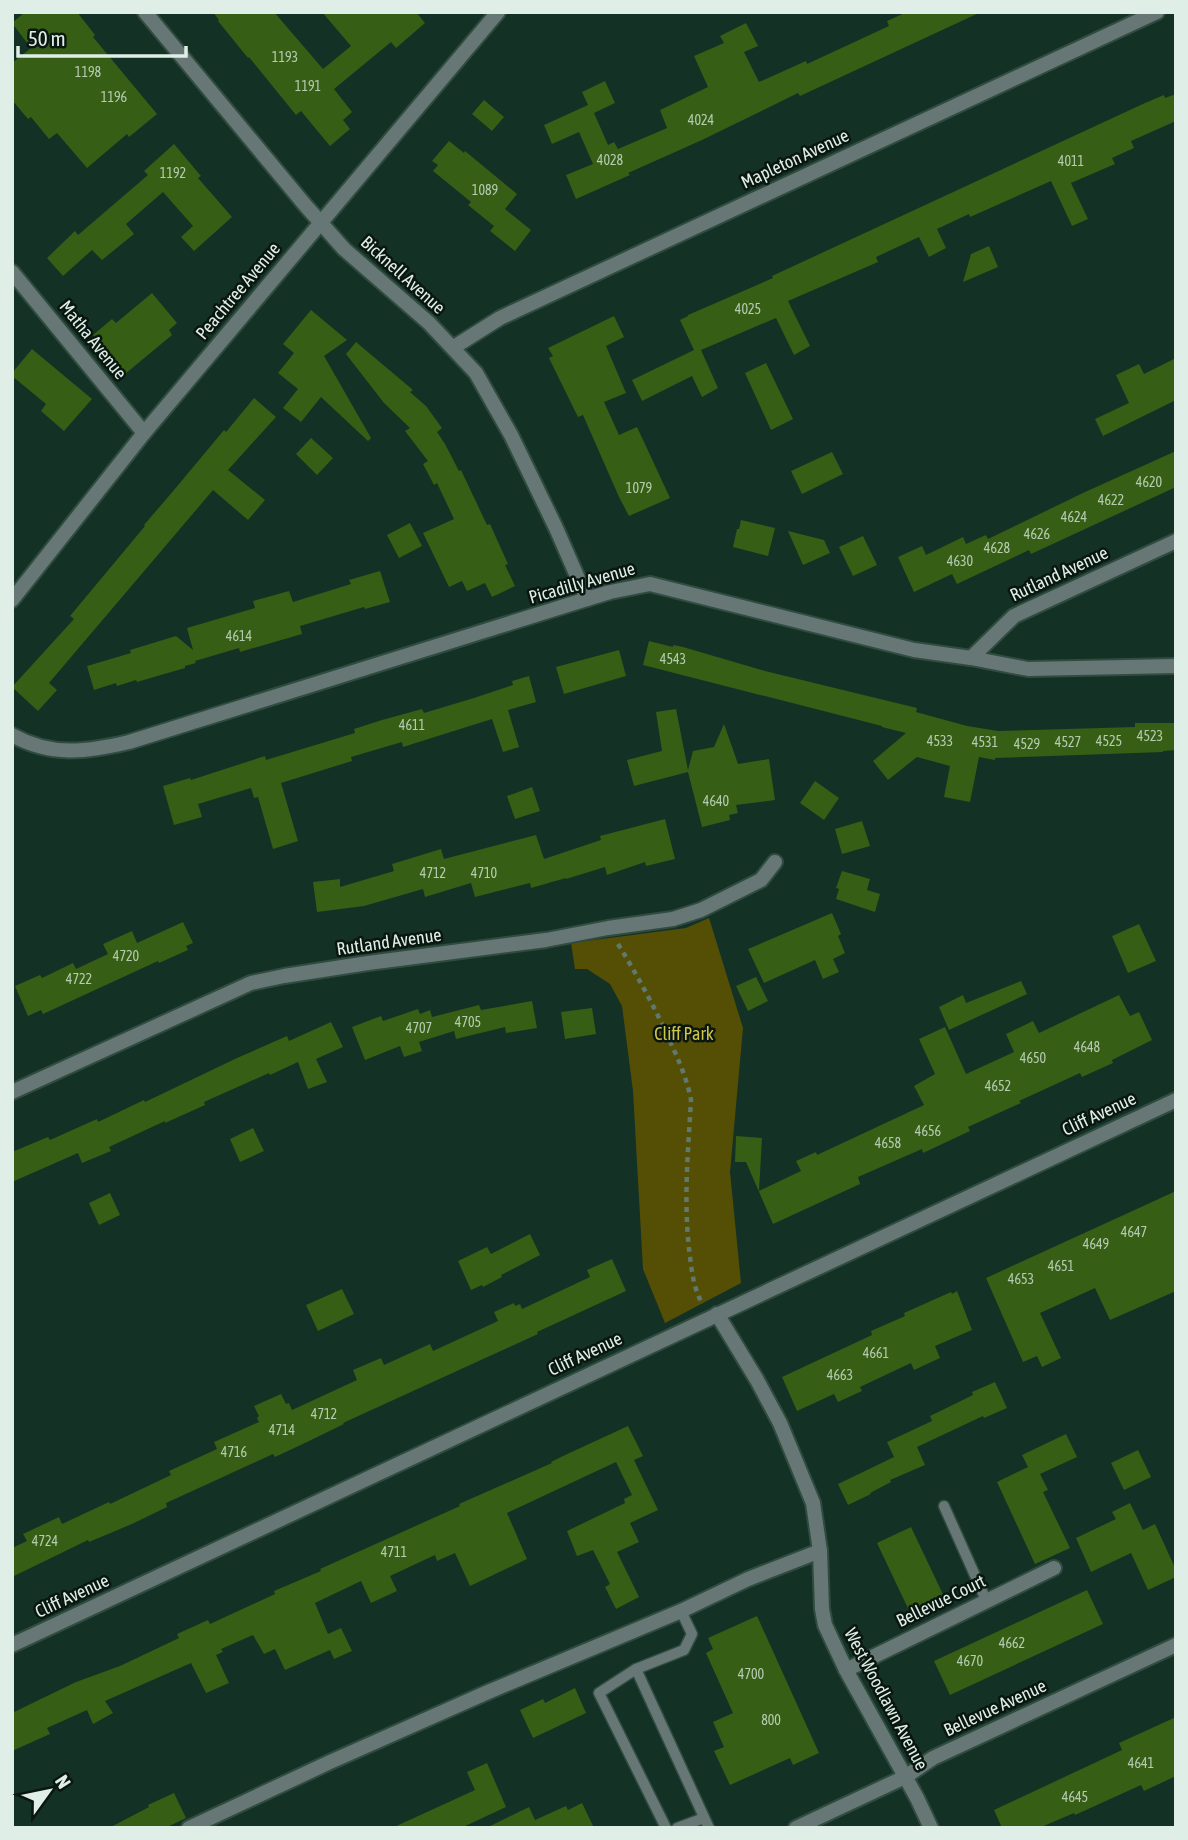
<svg xmlns="http://www.w3.org/2000/svg" width="1188" height="1840" viewBox="0 0 1188 1840" font-family="'Asap Condensed',sans-serif">
<style>
.green{fill:#554f05}
.building{fill:#365e14}
.lines{fill:none;stroke-linecap:round;stroke-linejoin:round}
.lane-casing{stroke:#304c40;stroke-width:13}
.street-casing{stroke:#304c40;stroke-width:18}
.path{stroke:#60796e;stroke-width:4.5;stroke-dasharray:5 5;stroke-linecap:butt}
.lane{stroke:#677776;stroke-width:10}
.street{stroke:#677776;stroke-width:14}
.labels{text-anchor:middle;stroke-width:5;stroke-linejoin:round;paint-order:stroke}
.number-label{font-size:14px;fill:#b5cbb2}
.street-label{font-size:18px;fill:#dfefe7;stroke:#0a1610}
.park-label{font-size:18px;fill:#d0c54b;stroke:#0a1610}
</style>
<rect width="100%" height="100%" fill="#143125"/>
<path class="green" d="M709 918 743 1028 730 1172 741 1283 665 1323 643 1269 633 1091 622 1006 610 984 587 969H575L571 943 686 928Z"/>
<g class="building">
<path d="M25 12H77L95 35 93 37 157 114 129 137 127 134 87 168 57 133 49 139 31 117 28 119 12 100V63L31 48 12 23Z"/>
<path d="M213 12H274L323 69 351 46 322 12H416L425 23 396 48 391 42 334 89 352 112 343 120 350 129 330 146 301 111 296 115 249 57 248 58 218 21 219 20Z"/>
<path d="M907 12H981L800 96 798 93 702 140 628 173 630 175 576 199 566 175 593 164 579 132 552 144 544 125 588 105 582 92 605 81 615 103 594 113 608 145 614 142 618 149 667 128 660 110 708 87 694 56 724 43 720 36 746 23 758 46 744 52 759 82 806 61 807 64 889 26 887 21Z"/>
<path d="M1176 94V121L1131 141 1134 148 1112 158 1115 164 1071 183 1088 219 1072 226 1051 181 970 217 969 214 937 229 946 248 929 257 919 237 876 257 878 262 788 301 810 346 794 355 776 318 701 350 718 388 702 397 692 376 642 401 632 380 694 350 680 320 688 316V315L773 278 772 276 1145 103 1164 95 1165 98Z"/>
<path d="M484 100 504 117 492 131 472 114Z"/>
<path d="M449 141 464 153 465 151 517 194 505 209 531 230 515 251 490 231 494 226 468 205 471 202 433 171 438 165 432 161Z"/>
<path d="M174 144 201 176 198 178 232 217 194 251 181 237 193 226 163 192 126 224 134 234 102 260 92 250 63 276 47 258 75 231 78 235 148 175 144 171Z"/>
<path d="M989 246 998 267 963 282 971 254Z"/>
<path d="M152 293 177 323 169 330 172 335 125 374 93 335 112 319 116 323Z"/>
<path d="M311 310 347 340 324 356 371 438 368 441 321 397 301 422 283 408 298 389 278 373 294 353 283 344Z"/>
<path d="M614 316 624 337 606 346 626 393 604 402 619 435 637 427 670 498 629 516 619 497 583 415 578 417 574 409 549 358 553 356 548 348Z"/>
<path d="M356 342 413 390 410 392 426 406 442 428 437 432 445 444 459 471 461 470 487 525 490 524 508 564 505 565 515 586 492 597 485 583 467 591 462 581 449 587 423 533 454 519 437 483 434 485 423 464 428 461 405 431 410 428 384 403 346 354Z"/>
<path d="M32 349 92 399 64 431 41 411 46 404 12 376V373Z"/>
<path d="M1176 358V400L1103 436 1095 419 1129 403 1116 375 1139 364 1144 374Z"/>
<path d="M766 363 793 419 771 430 745 373Z"/>
<path d="M254 398 276 417 228 470 265 500 248 520 213 490 49 683 57 690 38 711 12 687 74 619 70 616 145 526 144 525 174 490 224 430 226 432Z"/>
<path d="M311 438 333 458 317 475 296 454Z"/>
<path d="M1176 451V487L1031 554 1029 550 957 584 952 574 914 592 898 557 922 546 926 555 963 537 966 544 986 535 988 539 1085 492Z"/>
<path d="M832 452 843 474 802 494 791 471Z"/>
<path d="M741 520 775 528 768 556 733 547 737 529H739Z"/>
<path d="M410 523 422 546 399 558 387 535Z"/>
<path d="M788 531 824 540 830 553 803 565Z"/>
<path d="M863 536 877 565 853 576 839 547Z"/>
<path d="M380 571 390 602 365 609 364 607 300 626 302 634 240 652 239 648 195 661 196 663 185 666V668L137 682 136 680 117 686 116 683 94 690 87 666 131 653 130 650 176 636 193 650 187 628 255 608 253 601 289 591 293 602 351 584 349 580Z"/>
<path d="M649 641 673 647V645L683 647 765 671 917 708 916 712 967 726 998 731 1135 727V723H1176V750L1163 751V752L995 758V760L979 757 970 802 944 797 950 766 917 757 888 780 873 761 906 733 882 727V726L643 665Z"/>
<path d="M619 650 626 676 564 694 556 667Z"/>
<path d="M529 676 536 702 508 710 519 747 503 752 492 719 403 747 402 742 351 757 352 761 281 783 298 841 273 849 258 797 254 798 251 788 198 804 202 817 174 825 163 786 190 778 191 780 265 756 266 760 355 733 354 729 382 720 422 709 424 713 474 698 513 685 512 681Z"/>
<path d="M676 709 688 770 693 751 714 747 724 724 738 764 769 759 775 800 736 805 738 813 729 815 730 820 702 827 688 772 634 786 627 760 662 751 656 712Z"/>
<path d="M815 781 839 798 824 820 800 803Z"/>
<path d="M532 787 540 811 515 819 507 796Z"/>
<path d="M665 819 675 859 646 866 645 862 607 875 605 867 566 879V878L531 888 530 883 475 897 471 883 425 897 423 889 364 906 317 912 313 882 340 879V887L394 871 392 864 441 849 444 859 536 835 544 859 601 840 600 836Z"/>
<path d="M862 821 870 846 842 854 835 829Z"/>
<path d="M842 871 870 879 867 890 880 894 875 912 836 899 839 889 836 888Z"/>
<path d="M832 913 841 934 838 936 845 953 833 959 839 972 823 979 815 960 764 983 748 949Z"/>
<path d="M183 922 193 943 186 946 188 950 159 963 158 961 43 1014 41 1010 28 1016 15 986 40 975 42 978 73 963 76 969 108 954 103 944 132 931 137 943Z"/>
<path d="M1139 924 1156 961 1128 973 1112 936Z"/>
<path d="M756 977 768 1001 748 1011 736 986Z"/>
<path d="M1021 981 1027 994 949 1030 939 1007 963 995 966 1003Z"/>
<path d="M1119 995 1130 1016 1139 1012 1152 1040 1112 1060 1113 1063 1082 1077 1080 1073 1019 1101 1021 1103 968 1127 970 1131 923 1153 922 1149 858 1177 860 1184 773 1224 746 1162H735L736 1136 762 1138 759 1191 801 1171 796 1161 816 1152 817 1155 924 1105 914 1086 935 1074 919 1039 945 1027 966 1074 1014 1052 1006 1034 1033 1021 1039 1033Z"/>
<path d="M532 1001 537 1028 506 1033 505 1027 456 1039 454 1031 419 1042 422 1051 404 1057 400 1046 365 1060 352 1027 381 1016 383 1021 418 1009 420 1014 430 1010 432 1017 479 1005 481 1010Z"/>
<path d="M592 1008 596 1034 565 1039 561 1012Z"/>
<path d="M331 1022 343 1047 316 1059 327 1082 308 1089 298 1062 270 1075 269 1073 204 1102 205 1105 165 1123V1121L109 1147 111 1151 82 1163 78 1153 12 1182V1152L48 1137 50 1140 97 1119 98 1122 144 1100 145 1102 237 1058 287 1036 289 1041Z"/>
<path d="M253 1128 264 1151 240 1162 230 1139Z"/>
<path d="M1176 1191V1291L1110 1320 1095 1288 1040 1313 1061 1358 1042 1367 1037 1356 1023 1362 986 1278Z"/>
<path d="M110 1193 120 1215 99 1225 89 1203Z"/>
<path d="M530 1234 540 1255 501 1275 502 1277 483 1287 482 1285 471 1290 458 1261 487 1247 491 1254Z"/>
<path d="M612 1259 626 1291 537 1332 538 1334 343 1423 344 1424 307 1442 275 1457 273 1454 212 1482 166 1503 167 1507 132 1524 89 1542 88 1540 12 1577V1548L27 1541 23 1534 59 1517 62 1524 109 1502 110 1504 171 1475 169 1471 217 1449 214 1442 259 1422 257 1418 259 1416 254 1406 281 1394 286 1404 289 1403 292 1410 357 1380 353 1370 381 1358 384 1365 430 1344 433 1351 498 1321 494 1312 514 1303 515 1306 520 1304 522 1309 590 1277 587 1270Z"/>
<path d="M342 1289 354 1314 318 1331 306 1305Z"/>
<path d="M957 1291 972 1330 935 1346 940 1358 914 1370 911 1363 860 1387 862 1391 838 1402 834 1394 797 1411 782 1377 872 1335 871 1331 905 1316 904 1313 951 1292 952 1294Z"/>
<path d="M995 1382 1007 1408 984 1418 983 1416 917 1447 925 1465 890 1480 891 1482 870 1493 871 1494 848 1505 838 1484 894 1457 887 1442 932 1421 930 1416 973 1395 972 1392Z"/>
<path d="M628 1426 643 1456 634 1460 658 1510 630 1523 639 1542 617 1552 639 1597 616 1609 605 1587 610 1584 593 1550 577 1556 567 1531 625 1503 624 1499 632 1495 616 1462 507 1513 527 1559 470 1586 455 1553 437 1561 435 1555 390 1576 397 1591 371 1603 361 1581 315 1603 328 1634 341 1628 352 1651 334 1659 330 1650 285 1670 275 1649 264 1654 253 1635 221 1649 223 1652 216 1655 229 1683 206 1693 191 1663 105 1701 113 1713 93 1724 87 1710 47 1728 50 1734 12 1751V1713L76 1682 120 1666 179 1638 177 1634 208 1620 210 1624 275 1594 274 1591 321 1571 320 1569 460 1506 459 1504 552 1463 551 1462 563 1456Z"/>
<path d="M1066 1434 1077 1457 1040 1474 1048 1490 1043 1492 1070 1548 1035 1564 997 1482 1028 1467 1022 1455Z"/>
<path d="M1138 1450 1151 1477 1124 1490 1111 1463Z"/>
<path d="M1130 1503 1143 1530 1155 1524 1176 1570V1577L1148 1590 1131 1553 1091 1572 1076 1538 1116 1519 1112 1512Z"/>
<path d="M911 1527 948 1605 914 1621 877 1543Z"/>
<path d="M1087 1590 1103 1624 950 1695 934 1661Z"/>
<path d="M757 1616 819 1753 793 1765 790 1758 730 1785 714 1751 724 1747 713 1722 733 1713 706 1653 713 1649 708 1638Z"/>
<path d="M575 1688 586 1713 533 1738 520 1710 543 1699 545 1703Z"/>
<path d="M1176 1717V1776L1144 1791 1141 1785 1075 1815 1074 1813 1039 1828H1002L994 1810 1122 1750 1119 1743Z"/>
<path d="M487 1763 506 1807 461 1828H392L475 1790 467 1772Z"/>
<path d="M174 1793 186 1818 165 1828H109L149 1807 148 1805Z"/>
<path d="M582 1803 594 1828H486L529 1807 535 1820 566 1806 568 1810Z"/>
</g>
<g class="lines">
<defs>
<g id="lane">
<path d="M944 1506 986 1600"/>
<path d="M636 1669 709 1828"/>
<path d="M666 1828 599 1693 636 1669 684 1650 692 1634 681 1611"/>
<path d="M677 1828 704 1818"/>
</g>
<g id="street">
<path d="M145 12 305 205 344 249 429 323 476 373 511 435 556 528 587 599"/>
<path d="M12 272 144 433"/>
<path d="M454 347 500 318 1157 12"/>
<path d="M12 600 144 433 498 12"/>
<path d="M971 658 1014 616 1176 541"/>
<path d="M12 735C51 757 87 752 129 742L587 599 610 592 650 584 914 650 971 658 1028 669 1176 666"/>
<path d="M12 1092 251 983 284 976 368 963 546 940 608 928 673 919 701 910 761 880 775 862"/>
<path d="M717 1314 757 1380 780 1423 813 1503 820 1551 822 1609 825 1625 846 1670 917 1798 931 1828"/>
<path d="M12 1645 1176 1100"/>
<path d="M846 1670 1054 1568"/>
<path d="M189 1828 330 1762 488 1692 681 1611 748 1579 820 1551"/>
<path d="M796 1828 905 1777 933 1758 1176 1645"/>
</g>
</defs>
<use href="#lane" class="lane-casing"/>
<use href="#street" class="street-casing"/>
<path class="path" d="M618 944C637 975 654 1006 669 1039 678 1059 687 1078 691 1100 688 1153 683 1204 690 1257 692 1273 694 1289 702 1303"/>
<use href="#lane" class="lane"/>
<use href="#street" class="street"/>
</g>
<g class="labels">
<g class="number-label">
<text x="285" y="62">1193</text>
<text x="88" y="77">1198</text>
<text x="308" y="91">1191</text>
<text x="114" y="102">1196</text>
<text x="701" y="125">4024</text>
<text x="610" y="165">4028</text>
<text x="1071" y="166">4011</text>
<text x="173" y="178">1192</text>
<text x="485" y="195">1089</text>
<text x="748" y="314">4025</text>
<text x="1149" y="487">4620</text>
<text x="639" y="493">1079</text>
<text x="1111" y="505">4622</text>
<text x="1074" y="522">4624</text>
<text x="1037" y="539">4626</text>
<text x="997" y="553">4628</text>
<text x="960" y="566">4630</text>
<text x="239" y="641">4614</text>
<text x="673" y="664">4543</text>
<text x="412" y="730">4611</text>
<text x="1150" y="741">4523</text>
<text x="940" y="746">4533</text>
<text x="1109" y="746">4525</text>
<text x="985" y="747">4531</text>
<text x="1068" y="747">4527</text>
<text x="1027" y="749">4529</text>
<text x="716" y="806">4640</text>
<text x="433" y="878">4712</text>
<text x="484" y="878">4710</text>
<text x="126" y="961">4720</text>
<text x="79" y="984">4722</text>
<text x="468" y="1027">4705</text>
<text x="419" y="1033">4707</text>
<text x="1087" y="1052">4648</text>
<text x="1033" y="1063">4650</text>
<text x="998" y="1091">4652</text>
<text x="928" y="1136">4656</text>
<text x="888" y="1148">4658</text>
<text x="1134" y="1237">4647</text>
<text x="1096" y="1249">4649</text>
<text x="1061" y="1271">4651</text>
<text x="1021" y="1284">4653</text>
<text x="876" y="1358">4661</text>
<text x="840" y="1380">4663</text>
<text x="324" y="1419">4712</text>
<text x="282" y="1435">4714</text>
<text x="234" y="1457">4716</text>
<text x="45" y="1546">4724</text>
<text x="394" y="1557">4711</text>
<text x="1012" y="1648">4662</text>
<text x="970" y="1666">4670</text>
<text x="751" y="1679">4700</text>
<text x="771" y="1725">800</text>
<text x="1141" y="1768">4641</text>
<text x="1075" y="1802">4645</text>
</g>
<g class="street-label">
<text transform="translate(795 159) rotate(-25)" y="6">Mapleton Avenue</text>
<text transform="translate(403 275) rotate(42)" y="6">Bicknell Avenue</text>
<text transform="translate(238 291) rotate(-50)" y="6">Peachtree Avenue</text>
<text transform="translate(93 340) rotate(51)" y="6">Matha Avenue</text>
<text transform="translate(1059 574) rotate(-25)" y="6">Rutland Avenue</text>
<text transform="translate(582 583) rotate(-16)" y="6">Picadilly Avenue</text>
<text transform="translate(389 942) rotate(-8)" y="6">Rutland Avenue</text>
<text transform="translate(1099 1114) rotate(-25)" y="6">Cliff Avenue</text>
<text transform="translate(585 1354) rotate(-25)" y="6">Cliff Avenue</text>
<text transform="translate(72 1596) rotate(-25)" y="6">Cliff Avenue</text>
<text transform="translate(941 1601) rotate(-26)" y="6">Bellevue Court</text>
<text transform="translate(886 1699) rotate(62)" y="6">West Woodlawn Avenue</text>
<text transform="translate(995 1708) rotate(-25)" y="6">Bellevue Avenue</text>
</g>
<g class="park-label">
<text x="684" y="1040">Cliff Park</text>
</g>
</g>
<rect width="1188" height="1840" fill="none" stroke="#dfefe7" stroke-width="28"/>
<g transform="translate(49 1791) rotate(57)" stroke="#0a1610" stroke-width="5" paint-order="stroke">
<path d="M0-5L12 26L0 18L-12 26Z" fill="#dfefe7"/>
<text y="-10" font-size="19" font-weight="bold" text-anchor="middle" fill="#dfefe7">N</text>
</g>
<path d="M18 46v10h168v-10" fill="none" stroke="#dfefe7" stroke-width="3.5"/>
<text x="28" y="46" font-size="21" fill="#dfefe7" stroke="#0a1610" stroke-width="5" paint-order="stroke">50 m</text>
</svg>
